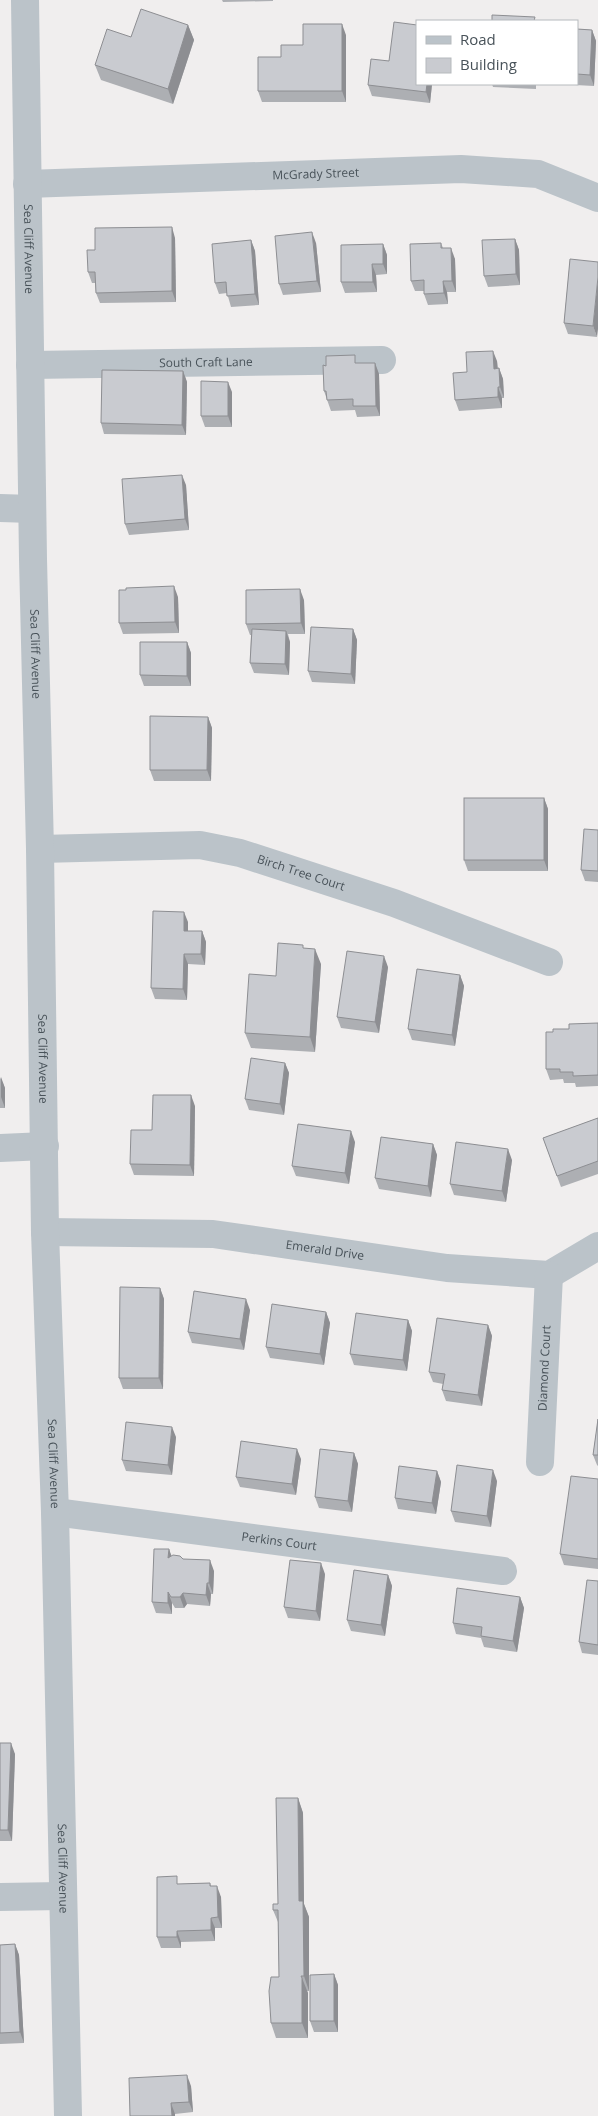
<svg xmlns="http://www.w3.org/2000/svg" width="598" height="2116" viewBox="0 0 598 2116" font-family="'Open Sans',sans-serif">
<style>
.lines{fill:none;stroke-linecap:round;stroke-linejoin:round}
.minor{stroke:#bbc3c9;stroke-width:28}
.tertiary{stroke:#bbc3c9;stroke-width:28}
.wall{fill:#adafb3}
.shaded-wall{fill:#8d8e92}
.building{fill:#c9cbd0;stroke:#8d8e92}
.labels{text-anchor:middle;stroke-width:4.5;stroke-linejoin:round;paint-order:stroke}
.street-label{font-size:12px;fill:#485259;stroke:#fff}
</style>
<rect width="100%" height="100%" fill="#f0eeee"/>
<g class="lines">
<g class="minor">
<path id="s1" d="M27 184 461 169 538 174 598 198"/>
<path id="s2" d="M30 365 382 360"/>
<path d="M0 508 32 509"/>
<path id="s3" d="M40 849 200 845 240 853 394 903 549 962"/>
<path d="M0 1148 45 1146"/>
<path id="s4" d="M45 1232 213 1234 447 1268 549 1275 598 1246"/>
<path id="s5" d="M540 1462 549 1275"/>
<path id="s6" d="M55 1512 503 1571"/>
<path d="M0 1897 62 1896"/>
</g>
<path class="tertiary" id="s7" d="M25 0 33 559 40 849 45 1232 55 1512 68 2116"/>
</g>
<g class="wall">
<path d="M222 0H273V1L223 2Z"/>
<path d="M188 25 194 40 173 104 101 80 95 65 131 37Z"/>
<path d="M577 29 592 30 596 41 594 86 556 84H577Z"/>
<path d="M346 35V102H262L258 91 281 57 303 45Z"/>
<path d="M432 84 430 103 372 96 368 85Z"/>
<path d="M492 84H536V89L493 87Z"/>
<path d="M175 238 176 302 100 303 96 293 95 283H92L88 272 95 250Z"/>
<path d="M515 239 519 250 520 285 488 287 484 276Z"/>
<path d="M251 240 255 251 259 305 231 307 227 293 219 294 215 283Z"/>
<path d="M316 243 321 292 283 295 279 284Z"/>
<path d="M441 243 443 248 455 259 456 292H447L448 304 428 305 424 294V291H415L411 281Z"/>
<path d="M383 244 387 255V274L376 275 377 292 345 293 341 282Z"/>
<path d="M570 259 597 337 568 334 564 323Z"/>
<path d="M497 361 498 368H499L503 379 504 398H502V408L459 411 455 400 467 372Z"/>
<path d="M358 363H375L379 374 380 416 357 417 355 410 331 411 324 391Z"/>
<path d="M183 371 187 382 186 435 104 434 101 423Z"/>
<path d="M232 392V427H205L201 416Z"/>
<path d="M186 485 189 530 129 535 125 524Z"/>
<path d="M178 597 179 633 123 634 119 623Z"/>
<path d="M304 600 305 634H288L290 642 289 675 254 673 250 663 251 635H250L246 624Z"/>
<path d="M353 629 357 640 355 684 312 682 308 671Z"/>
<path d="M187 642 191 653V686H144L140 675Z"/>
<path d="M208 717 212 728 211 781H154L150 770Z"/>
<path d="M544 798 548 809V871H468L464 860Z"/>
<path d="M598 830V882L585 881 581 870Z"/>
<path d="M188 922V931H202L206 942 205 965 188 964 187 1000 155 999 151 988Z"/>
<path d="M321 964 315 1052 251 1048 245 1033 276 976Z"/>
<path d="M388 967 379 1033 341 1028 337 1017Z"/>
<path d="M460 975 464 986 455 1046 412 1040 408 1029Z"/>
<path d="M598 1023V1086L576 1087 575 1083H564L563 1079 550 1080 546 1069 553 1032Z"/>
<path d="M285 1063 289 1073 284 1115 249 1110 245 1099Z"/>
<path d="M0 1077 5 1088V1108H0Z"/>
<path d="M195 1106 194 1176 134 1175 130 1164 152 1130Z"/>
<path d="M598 1118V1174L561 1187 543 1138Z"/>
<path d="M355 1142 349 1184 296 1176 292 1166Z"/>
<path d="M433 1144 437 1155 431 1197 379 1189 375 1178Z"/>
<path d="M512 1160 506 1202 454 1195 450 1184Z"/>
<path d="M160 1288 164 1299 163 1389H123L119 1378Z"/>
<path d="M250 1310 244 1350 192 1343 188 1332Z"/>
<path d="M326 1312 330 1323 324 1365 270 1358 266 1347Z"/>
<path d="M408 1320 412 1331 407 1371 354 1365 350 1354Z"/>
<path d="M488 1325 492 1336 482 1406 446 1401 442 1390 443 1384 433 1382 429 1372Z"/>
<path d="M598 1419V1466L597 1465 593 1455Z"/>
<path d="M176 1437 172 1475 126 1471 122 1460Z"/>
<path d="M354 1453 358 1464 352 1512 319 1508 315 1497Z"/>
<path d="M301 1459 296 1495 240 1487 236 1477Z"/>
<path d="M437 1471 441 1482 436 1514 398 1509 395 1498Z"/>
<path d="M598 1479V1569L564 1565 560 1554Z"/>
<path d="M497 1481 491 1527 455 1522 451 1511Z"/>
<path d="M169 1549 171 1556 183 1559 214 1571 213 1594H211L210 1606 187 1604 184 1608H175L172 1603V1614L156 1613 152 1602Z"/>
<path d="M325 1574 320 1621 288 1618 284 1607Z"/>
<path d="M388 1575 392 1586 385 1636 351 1631 347 1620Z"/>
<path d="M598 1581V1655L582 1653 579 1642Z"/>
<path d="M520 1597 524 1608 517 1652 484 1647 481 1638 456 1634 453 1623Z"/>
<path d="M0 1743 15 1754 12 1841H0Z"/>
<path d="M298 1798 303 1813 304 1904 309 1917V1991H307L308 1993V2038H276L271 2023 279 1977 278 1922 273 1910 278 1904Z"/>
<path d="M210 1883 211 1886 221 1897 222 1928H215V1941L181 1942V1948H161L157 1937 180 1884Z"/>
<path d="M15 1944 19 1955 24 2043 0 2044V1945Z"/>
<path d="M334 1974 338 1985V2032H314L310 2021Z"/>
<path d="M191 2086 193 2112 175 2114V2116H130Z"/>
</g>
<g class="shaded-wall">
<path d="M342 24 346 35V102L342 91Z"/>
<path d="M188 25 194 40 173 104 168 89Z"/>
<path d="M592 30 596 41 594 86 590 75Z"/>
<path d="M427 84H432L430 103 426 92Z"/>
<path d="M172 227 175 238 176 302 172 291Z"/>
<path d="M312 232 316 243 321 292 317 281Z"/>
<path d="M515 239 519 250 520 285 516 274Z"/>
<path d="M251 240 255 251 259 305 255 294Z"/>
<path d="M383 244 387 255V274L383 264Z"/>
<path d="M451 248 455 259 456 292 452 281Z"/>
<path d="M372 264 376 275 377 292 373 282Z"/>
<path d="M598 277V329L597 337 593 326Z"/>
<path d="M443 281 447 292 448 304 444 293Z"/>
<path d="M493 351 497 361 498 380 494 369Z"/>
<path d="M375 363 379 374 380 416 376 406Z"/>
<path d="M499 368 503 379 504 398 500 387Z"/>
<path d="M183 371 187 382 186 435 182 425Z"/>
<path d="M228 382 232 392V427L228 416Z"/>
<path d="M498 387 502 398V408L498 397Z"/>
<path d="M182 475 186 485 189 530 185 519Z"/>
<path d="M174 586 178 597 179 633 175 622Z"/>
<path d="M300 589 304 600 305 634 301 623Z"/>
<path d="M353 629 357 640 355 684 351 674Z"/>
<path d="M286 631 290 642 289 675 285 664Z"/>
<path d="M187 642 191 653V686L187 676Z"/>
<path d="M208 717 212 728 211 781 207 770Z"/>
<path d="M544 798 548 809V871L544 860Z"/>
<path d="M184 912 188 922V941L184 931Z"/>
<path d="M202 931 206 942 205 965 201 954Z"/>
<path d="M315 949 321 964 315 1052 310 1037Z"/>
<path d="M184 954 188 964 187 1000 183 989Z"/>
<path d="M384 956 388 967 379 1033 375 1022Z"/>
<path d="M460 975 464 986 455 1046 452 1035Z"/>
<path d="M285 1063 289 1073 284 1115 280 1104Z"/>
<path d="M1 1077 5 1088V1108L1 1097Z"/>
<path d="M191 1095 195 1106 194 1176 190 1165Z"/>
<path d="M351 1131 355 1142 349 1184 345 1173Z"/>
<path d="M433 1144 437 1155 431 1197 428 1186Z"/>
<path d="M508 1149 512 1160 506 1202 502 1191Z"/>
<path d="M160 1288 164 1299 163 1389 159 1378Z"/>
<path d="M246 1299 250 1310 244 1350 240 1339Z"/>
<path d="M326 1312 330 1323 324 1365 320 1354Z"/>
<path d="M408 1320 412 1331 407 1371 403 1360Z"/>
<path d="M488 1325 492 1336 482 1406 478 1395Z"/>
<path d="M172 1427 176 1437 172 1475 168 1465Z"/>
<path d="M297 1449 301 1459 296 1495 292 1484Z"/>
<path d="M354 1453 358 1464 352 1512 348 1501Z"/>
<path d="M493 1470 497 1481 491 1527 487 1516Z"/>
<path d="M437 1471 441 1482 436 1514 432 1503Z"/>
<path d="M169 1549 173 1560 168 1558Z"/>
<path d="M210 1560 214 1571 213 1594 209 1583Z"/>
<path d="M321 1563 325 1574 320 1621 316 1611Z"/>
<path d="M388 1575 392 1586 385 1636 381 1625Z"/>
<path d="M207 1583 211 1594 210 1606 206 1595Z"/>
<path d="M168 1592 172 1603V1614L168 1603Z"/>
<path d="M183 1593 187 1604 184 1608 180 1597Z"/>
<path d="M520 1597 524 1608 517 1652 513 1641Z"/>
<path d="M11 1743 15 1754 12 1841 8 1830Z"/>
<path d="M298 1798 303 1813 304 1904 309 1917V1991L304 1976 299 1901Z"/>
<path d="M217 1886 221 1897 222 1928 218 1917Z"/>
<path d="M211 1918 215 1928V1941L211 1930Z"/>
<path d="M177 1931 181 1942V1948L177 1937Z"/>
<path d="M15 1944 19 1955 24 2043 20 2032Z"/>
<path d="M334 1974 338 1985V2032L334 2021Z"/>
<path d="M302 1978 308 1993V2038L302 2023Z"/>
<path d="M187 2075 191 2086 193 2112 189 2102Z"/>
<path d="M171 2103 175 2114V2116H172Z"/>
</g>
<g class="building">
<path d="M141 9 188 25 168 89 95 65 107 29 131 37Z"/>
<path d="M492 15 535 17 534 21H492Z"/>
<path d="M394 22 417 25V84H427L426 92 368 85 371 59 389 61Z"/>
<path d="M303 24H342V91H258V57H281V45H303Z"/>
<path d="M577 29 592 30 590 75 577 74Z"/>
<path d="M172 227V291L96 293 95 272H88L87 250H95V228Z"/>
<path d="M312 232 317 281 279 284 275 236Z"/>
<path d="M515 239 516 274 484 276 482 240Z"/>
<path d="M251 240 255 294 227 296 226 282 215 283 212 244Z"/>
<path d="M441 243V248H451L452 281H443L444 293 424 294V280L411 281 410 244Z"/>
<path d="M383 244V264H372L373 282H341V245Z"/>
<path d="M570 259 598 262V277L593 326 564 323Z"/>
<path d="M493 351 494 369 499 368 500 387H498V397L455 400 453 373 467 372 466 352Z"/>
<path d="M355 355V363H375L376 406H353V399L327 400 326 391H324L323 365 326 366V356Z"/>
<path d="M102 370 183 371 182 425 101 423Z"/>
<path d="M201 381 228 382V416H201Z"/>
<path d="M182 475 185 519 125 524 122 479Z"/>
<path d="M174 586 175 622 119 623V590H126V588Z"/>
<path d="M300 589 301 623 246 624V590Z"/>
<path d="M311 627 353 629 351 674 308 671Z"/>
<path d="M252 629 286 631 285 664 250 663Z"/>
<path d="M140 642H187V676L140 675Z"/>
<path d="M150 716 208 717 207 770H150Z"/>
<rect x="464" y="798" width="80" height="62"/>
<path d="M584 829 598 830V871L581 870Z"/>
<path d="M153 911 184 912V931H202L201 954H184L183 989 151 988Z"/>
<path d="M278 943 303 945V948L315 949 310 1037 245 1033 249 974 276 976Z"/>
<path d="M347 951 384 956 375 1022 337 1017Z"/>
<path d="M417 969 460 975 452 1035 408 1029Z"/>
<path d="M598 1023V1075L573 1076V1072H560V1069H546V1032H553V1029H569V1024Z"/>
<path d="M251 1058 285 1063 280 1104 245 1099Z"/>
<path d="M153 1095H191L190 1165 130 1164 131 1130H152Z"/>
<path d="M598 1118V1161L557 1176 543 1138Z"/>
<path d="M298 1124 351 1131 345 1173 292 1166Z"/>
<path d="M381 1137 433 1144 428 1186 375 1178Z"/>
<path d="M456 1142 508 1149 502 1191 450 1184Z"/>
<path d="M120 1287 160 1288 159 1378H119Z"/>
<path d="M194 1291 246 1299 240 1339 188 1332Z"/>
<path d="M272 1304 326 1312 320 1354 266 1347Z"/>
<path d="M356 1313 408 1320 403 1360 350 1354Z"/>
<path d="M437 1318 488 1325 478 1395 442 1390 445 1374 429 1372Z"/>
<path d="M598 1419V1455H593Z"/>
<path d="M126 1422 172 1427 168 1465 122 1460Z"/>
<path d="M241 1441 297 1449 292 1484 236 1477Z"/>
<path d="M320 1449 354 1453 348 1501 315 1497Z"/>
<path d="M457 1465 493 1470 487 1516 451 1511Z"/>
<path d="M399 1466 437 1471 432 1503 395 1498Z"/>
<path d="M571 1476 598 1479V1559L560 1554Z"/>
<path d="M154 1549H169L168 1558 173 1555 180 1556 183 1559 210 1560 209 1583H207L206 1595 183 1593 180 1597H171L168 1592V1603L152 1602Z"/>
<path d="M290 1560 321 1563 316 1611 284 1607Z"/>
<path d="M354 1570 388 1575 381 1625 347 1620Z"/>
<path d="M587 1580 598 1581V1645L579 1642Z"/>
<path d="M457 1588 520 1597 513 1641 481 1636 482 1627 453 1623Z"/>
<path d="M0 1743H11L8 1830H0Z"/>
<path d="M276 1798H298L299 1901H303L304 1976H301L302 1978V2023H271L269 1991 271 1977H279L278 1910H273V1904H278Z"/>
<path d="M177 1876V1884L210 1883V1886H217L218 1917 211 1918V1930L177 1931V1937H157V1877Z"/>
<path d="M15 1944 20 2032 0 2033V1945Z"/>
<path d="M334 1974V2021H310V1975Z"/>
<path d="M187 2075 189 2102 171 2103 172 2116H130L129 2078Z"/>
</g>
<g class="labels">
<g class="street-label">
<text dy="4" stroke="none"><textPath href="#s1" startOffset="289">McGrady Street</textPath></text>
<text dy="4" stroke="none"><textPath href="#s7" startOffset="249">Sea Cliff Avenue</textPath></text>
<text dy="4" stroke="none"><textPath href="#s2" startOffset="176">South Craft Lane</textPath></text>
<text dy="4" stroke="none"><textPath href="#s7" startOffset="654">Sea Cliff Avenue</textPath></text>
<text dy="4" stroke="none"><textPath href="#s3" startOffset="265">Birch Tree Court</textPath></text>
<text dy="4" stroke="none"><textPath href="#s7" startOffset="1059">Sea Cliff Avenue</textPath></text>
<text dy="4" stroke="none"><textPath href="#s4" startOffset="281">Emerald Drive</textPath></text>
<text dy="4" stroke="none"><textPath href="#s5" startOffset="94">Diamond Court</textPath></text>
<text dy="4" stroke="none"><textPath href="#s7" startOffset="1464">Sea Cliff Avenue</textPath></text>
<text dy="4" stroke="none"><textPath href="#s6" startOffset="226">Perkins Court</textPath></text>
<text dy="4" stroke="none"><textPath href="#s7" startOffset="1869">Sea Cliff Avenue</textPath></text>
</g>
</g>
<rect x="416" y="20" width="162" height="65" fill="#ffffff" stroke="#b6babd"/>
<rect x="426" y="36" width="25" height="8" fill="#bbc3c9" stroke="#b6babd"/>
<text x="460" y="45" font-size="15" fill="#485259">Road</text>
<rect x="426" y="58" width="25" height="15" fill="#c9cbd0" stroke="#b6babd"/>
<text x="460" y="70" font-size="15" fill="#485259">Building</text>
</svg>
